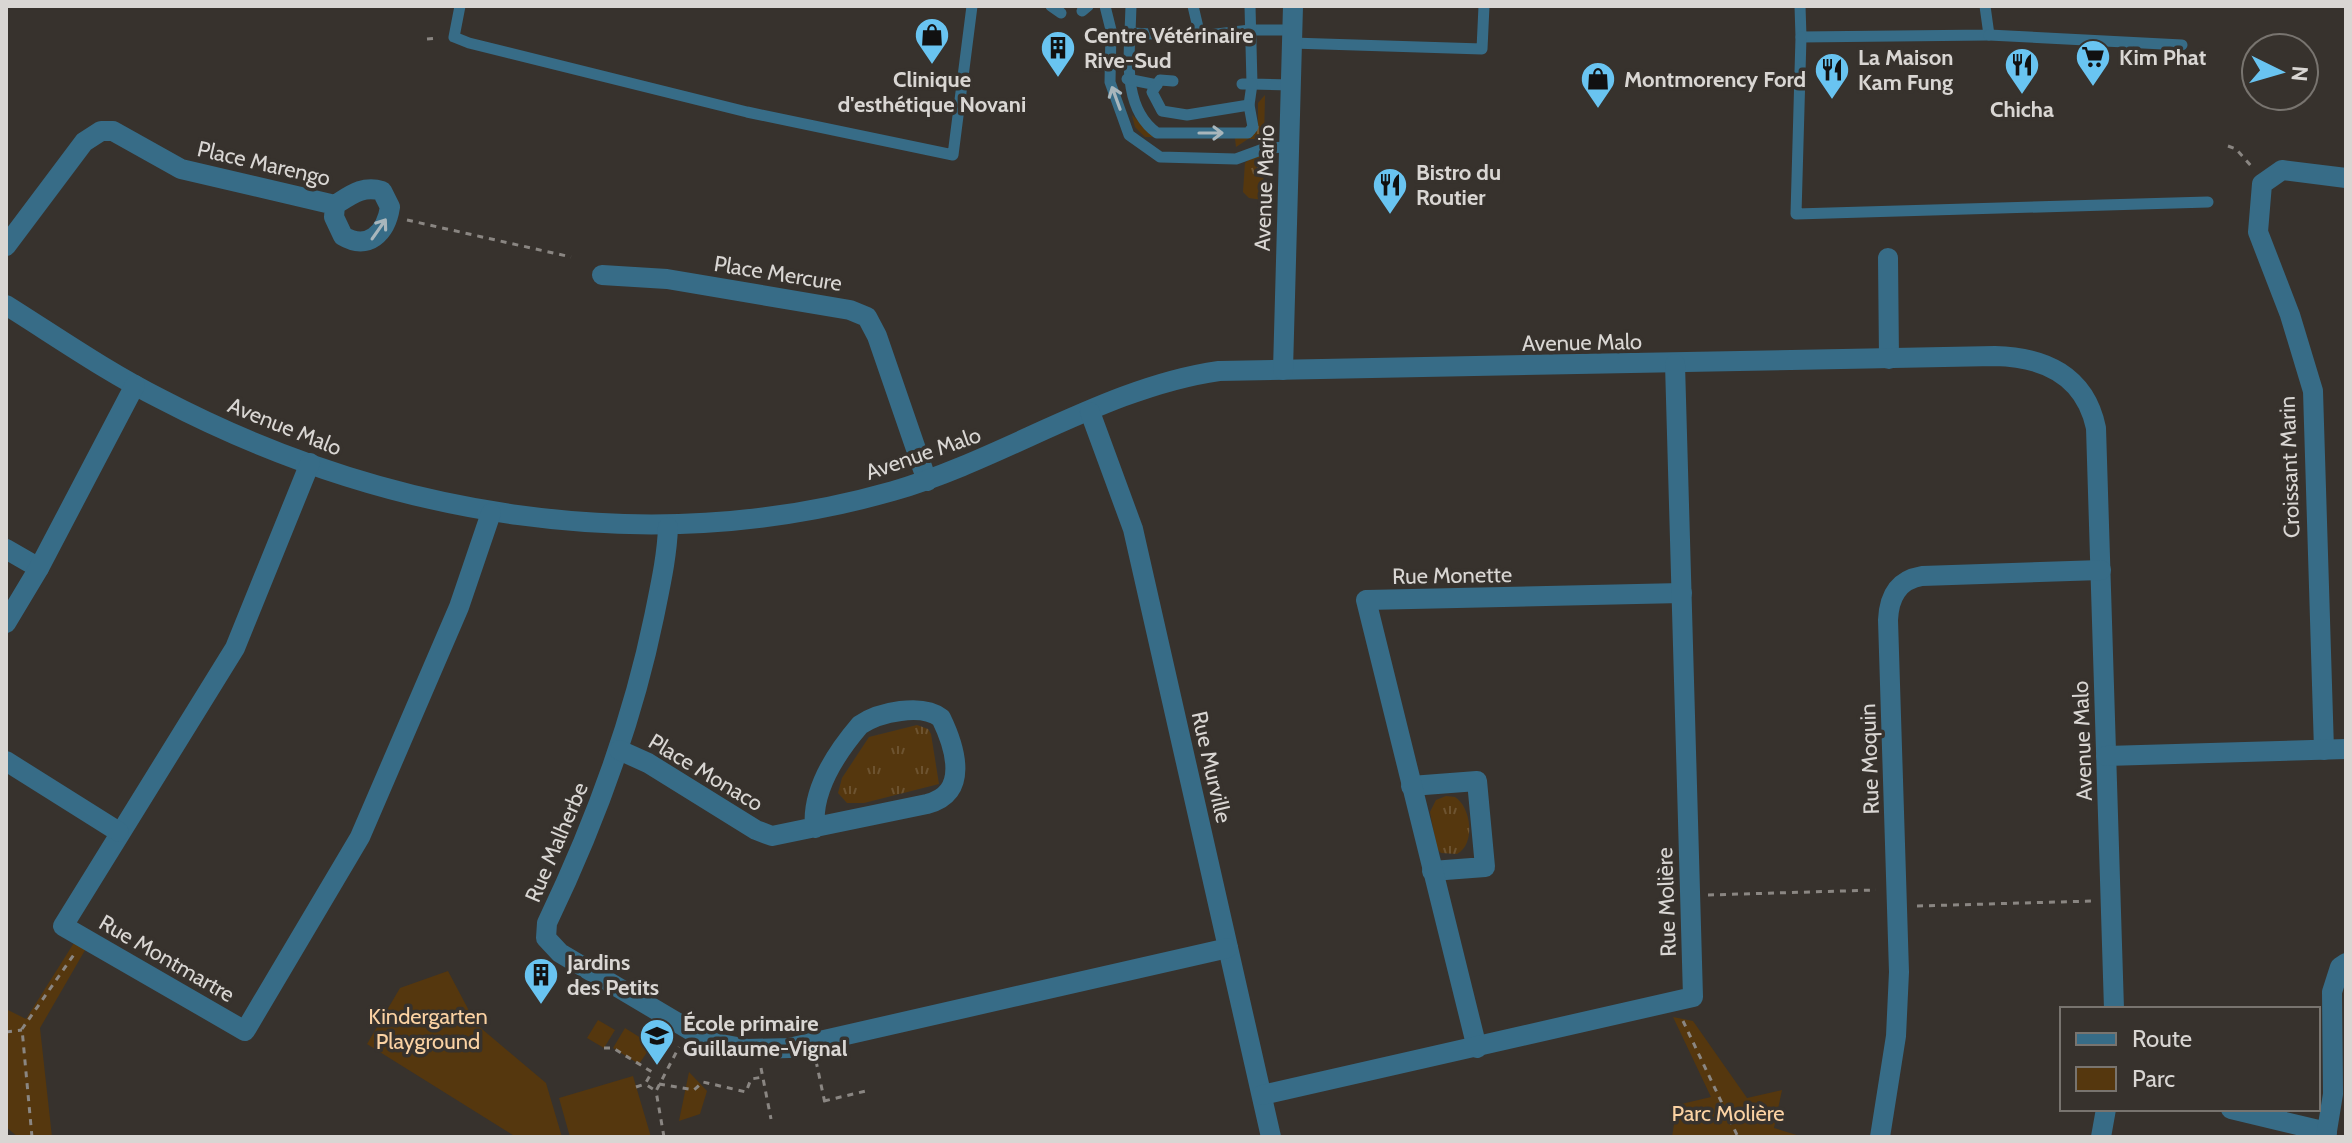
<svg xmlns="http://www.w3.org/2000/svg" width="2352" height="1143" viewBox="0 0 2352 1143" font-family="Cabin,sans-serif">
<style>
.grass{fill:url(#grass-tufts)}
.park{fill:#55370e}
.lines{fill:none;stroke-linecap:round;stroke-linejoin:round}
.path{stroke:#8a8682;stroke-width:3;stroke-dasharray:6 6;stroke-linecap:butt}
.lane{stroke:#376c87;stroke-width:11}
.street{stroke:#376c87;stroke-width:20}
.oneway{stroke:#a8b6bc}
.labels{text-anchor:middle;stroke-width:7;stroke-linejoin:round;paint-order:stroke}
.poi-label{font-size:22px;font-weight:bold;fill:#d9d6d3;stroke:#37322d;text-anchor:start}
.street-label{font-size:22px;fill:#d9d6d3;stroke:#37322d}
.park-label{font-size:22px;fill:#fbd2a3;stroke:#37322d}
</style>
<defs>
<pattern id="grass-tufts" width="24" height="20" patternUnits="userSpaceOnUse" patternTransform="scale(2)"><rect width="24" height="20" fill="#55370e"/><path d="M3 7l-1-3M5 7V3M7 7l1-3M15 17l-1-3M17 17v-4M19 17l1-3" fill="none" stroke="#6d5330"/></pattern>
</defs>
<rect width="100%" height="100%" fill="#37322d"/>
<g class="grass">
<path d="M1265 95 1264 139H1248L1236 147 1235 138 1145 137 1135 127 1132 115 1149 131 1252 135 1258 125V103Z"/>
<path d="M1253 156H1264L1263 200 1249 198 1243 192 1245 163Z"/>
<path d="M917 725 928 729 931 734 939 784 864 803H847L838 793 842 778 869 737Z"/>
<path d="M1446 796 1455 797C1471 807 1476 844 1457 854L1441 853 1437 849 1430 812 1436 800Z"/>
</g>
<g class="park">
<path d="M77 938 88 945 40 1028 52 1137H18L6 1127V1009L26 1019Z"/>
<path d="M448 971 476 1024 546 1083 562 1137H516L367 1044 400 988Z"/>
<path d="M1673 1017 1693 1021 1747 1098 1782 1090 1774 1128 1803 1137H1672L1677 1105 1711 1097Z"/>
<path d="M598 1020 615 1030 604 1048 587 1038Z"/>
<path d="M625 1028 652 1045 639 1064 613 1048Z"/>
<path d="M689 1072 707 1091 700 1114 679 1121Z"/>
<path d="M633 1076 651 1137H570L559 1098Z"/>
</g>
<g class="lines">
<g class="path">
<path d="M427 39 439 38"/>
<path d="M2228 146 2236 149 2252 167"/>
<path d="M407 220 571 257"/>
<path d="M1708 895 1876 890"/>
<path d="M1917 906 2093 901"/>
<path d="M1683 1021 1738 1137"/>
<path d="M6 1032 22 1030"/>
<path d="M604 1048H613L652 1072 645 1084 656 1091"/>
<path d="M816 1061 826 1108"/>
<path d="M761 1068 771 1119"/>
<path d="M659 1084 694 1090 703 1082 746 1092 751 1079 763 1077"/>
<path d="M636 1087 645 1084"/>
<path d="M824 1101 870 1090"/>
<path d="M32 1137 22 1029 75 953"/>
<path d="M664 1137 656 1091 679 1047"/>
</g>
<g class="lane">
<path d="M460 6 454 37 469 43 747 112 953 155 972 6"/>
<path d="M1051 6 1061 13"/>
<path d="M1105 6 1111 30 1110 82 1129 135 1160 157 1236 159 1266 148 1289 147"/>
<path d="M1131 6 1130 33 1200 36 1250 30H1293"/>
<path d="M1193 6 1200 36"/>
<path d="M1250 6 1252 84 1291 85"/>
<path d="M1800 6 1801 37 1989 35 1985 6"/>
<path d="M1082 11 1088 6"/>
<path d="M1130 33C1128 67 1126 111 1157 133H1248L1253 127 1249 105 1252 84H1242"/>
<path d="M1989 35 2182 45"/>
<path d="M1801 37 1796 214 2208 202"/>
<path d="M1292 43 1482 49 1484 6"/>
<path d="M1127 79 1157 85"/>
<path d="M1173 81 1160 80 1152 92 1162 111 1187 115 1249 105"/>
</g>
<g class="street">
<path d="M6 246 84 142 101 131H113L181 169 335 205C351 195 363 185 382 191L390 207C386 233 368 251 343 236L334 217 335 205"/>
<path d="M1888 258 1889 359"/>
<path d="M602 275 667 279 850 310 867 317 877 336 927 481"/>
<path d="M6 305C57 337 107 372 161 399 385 516 647 561 893 491 1004 459 1106 387 1219 371L1995 356C2044 357 2085 375 2096 428L2114 1009"/>
<path d="M1283 370 1293 6"/>
<path d="M1090 412 1133 529 1271 1137"/>
<path d="M310 463 235 648 63 926 245 1031 360 837 459 607 491 513"/>
<path d="M668 527C667 557 660 587 654 617 632 724 594 825 547 923L546 938 560 953 710 1042 748 1049 789 1048 1228 948"/>
<path d="M6 549 39 568"/>
<path d="M6 623 39 568 135 385"/>
<path d="M619 750 648 763 756 830 772 836 927 804C969 794 956 749 941 718 922 703 879 712 860 725 836 753 811 790 815 828"/>
<path d="M2324 750 2313 391 2290 315 2258 232 2262 184 2282 170 2346 178"/>
<path d="M2106 756 2346 749"/>
<path d="M6 761 119 832"/>
<path d="M1411 786 1477 781 1485 867 1432 871"/>
<path d="M1477 1048 1366 600 1682 593"/>
<path d="M1262 1095 1693 997 1675 364"/>
<path d="M2231 1109 2327 1132"/>
<path d="M1880 1137 1896 1036 1899 972 1888 620C1889 597 1898 580 1922 576L2101 570"/>
<path d="M2101 1137 2106 1109"/>
<path d="M2326 1137 2333 1094 2332 992 2340 967 2346 963"/>
</g>
</g>
<defs><path id="oneway-shaft" d="M-6 0H5M1.5-3L5.5 0L1.5 3" fill="none" stroke-width="1.6" stroke-linecap="round" stroke-linejoin="round" transform="scale(2)"/></defs>
<g class="oneway">
<use href="#oneway-shaft" transform="translate(1116 98) rotate(-110)"/>
<use href="#oneway-shaft" transform="translate(1211 133)"/>
<use href="#oneway-shaft" transform="translate(379 229) rotate(-55)"/>
</g>
<defs>
<symbol id="shop-pin" viewBox="-11 -11 22 30"><path d="M0 17L-7.5 6A9.5 9.5 0 1 1 7.5 6Z" fill="#69c4f1" stroke="#37322d"/><path d="M-5-2.5h2.3a2.7 3.5 0 0 1 5.4 0H5L5.5 6h-11ZM-1.5-2.5h3a1.5 2.3 0 0 0-3 0Z" fill="#111"/></symbol>
<symbol id="building-pin" viewBox="-11 -11 22 30"><path d="M0 17L-7.5 6A9.5 9.5 0 1 1 7.5 6Z" fill="#69c4f1" stroke="#37322d"/><path d="M-4-6H4V6H1V3H-1V6H-4ZM-2.5-4.3h1.7v1.8h-1.7ZM.8-4.3h1.7v1.8H.8ZM-2.5-1h1.7V.8h-1.7ZM.8-1h1.7V.8H.8Z" fill="#111"/></symbol>
<symbol id="supermarket-pin" viewBox="-11 -11 22 30"><path d="M0 17L-7.5 6A9.5 9.5 0 1 1 7.5 6Z" fill="#69c4f1" stroke="#37322d"/><path d="M-6-5.5h2.5l.6 2H6L4.5 2H-2.5L-4.4-4H-6ZM-1.5 3.2a1.3 1.3 0 1 0 .1 0ZM3 3.2a1.3 1.3 0 1 0 .1 0Z" fill="#111"/></symbol>
<symbol id="restaurant-pin" viewBox="-11 -11 22 30"><path d="M0 17L-7.5 6A9.5 9.5 0 1 1 7.5 6Z" fill="#69c4f1" stroke="#37322d"/><path d="M-5-6h1v4h1v-4h1v4h1v-4h1v5L-1.5 .5V6h-2V.5L-5-1ZM5-6V6H3V1.5H1.5Q1.5-4 5-6Z" fill="#111"/></symbol>
<symbol id="school-pin" viewBox="-11 -11 22 30"><path d="M0 17L-7.5 6A9.5 9.5 0 1 1 7.5 6Z" fill="#69c4f1" stroke="#37322d"/><path d="M0-5L7-2L0 1L-7-2ZM-4 1L0 2.5L4 1V4Q0 6-4 4Z" fill="#111"/></symbol>
</defs>
<g fill-rule="evenodd">
<use href="#shop-pin" x="912" y="15" width="40" height="54"/>
<use href="#building-pin" x="1038" y="28" width="40" height="54"/>
<use href="#supermarket-pin" x="2073" y="37" width="40" height="54"/>
<use href="#restaurant-pin" x="2002" y="45" width="40" height="54"/>
<use href="#restaurant-pin" x="1812" y="50" width="40" height="54"/>
<use href="#shop-pin" x="1578" y="59" width="40" height="54"/>
<use href="#restaurant-pin" x="1370" y="165" width="40" height="54"/>
<use href="#building-pin" x="521" y="955" width="40" height="54"/>
<use href="#school-pin" x="637" y="1016" width="40" height="54"/>
</g>
<g class="labels">
<g class="poi-label">
<text x="1084" y="43">Centre Vétérinaire<tspan x="1084" dy="25">Rive-Sud</tspan></text>
<text x="1858" y="65">La Maison<tspan x="1858" dy="25">Kam Fung</tspan></text>
<text x="2119" y="65">Kim Phat</text>
<text x="932" y="87" text-anchor="middle">Clinique<tspan x="932" dy="25">d'esthétique Novani</tspan></text>
<text x="1624" y="87">Montmorency Ford</text>
<text x="2022" y="117" text-anchor="middle">Chicha</text>
<text x="1416" y="180">Bistro du<tspan x="1416" dy="25">Routier</tspan></text>
<text x="567" y="970">Jardins<tspan x="567" dy="25">des Petits</tspan></text>
<text x="683" y="1031">École primaire<tspan x="683" dy="25">Guillaume-Vignal</tspan></text>
</g>
<g class="street-label">
<text transform="translate(264 163) rotate(13)" y="8">Place Marengo</text>
<text transform="translate(1264 188) rotate(-88)" y="8">Avenue Mario</text>
<text transform="translate(778 273) rotate(9)" y="8">Place Mercure</text>
<text transform="translate(1582 342) rotate(-1)" y="8">Avenue Malo</text>
<text transform="translate(285 426) rotate(22)" y="8">Avenue Malo</text>
<text transform="translate(923 453) rotate(-19)" y="8">Avenue Malo</text>
<text transform="translate(2289 467) rotate(-92)" y="8">Croissant Marin</text>
<text transform="translate(1452 575) rotate(-1)" y="8">Rue Monette</text>
<text transform="translate(2082 741) rotate(-92)" y="8">Avenue Malo</text>
<text transform="translate(1869 759) rotate(-92)" y="8">Rue Moquin</text>
<text transform="translate(1212 767) rotate(77)" y="8">Rue Murville</text>
<text transform="translate(706 772) rotate(31)" y="8">Place Monaco</text>
<text transform="translate(556 842) rotate(-67)" y="8">Rue Malherbe</text>
<text transform="translate(1666 902) rotate(-92)" y="8">Rue Molière</text>
<text transform="translate(167 958) rotate(30)" y="8">Rue Montmartre</text>
</g>
<g class="park-label">
<text x="428" y="1024">Kindergarten<tspan x="428" dy="25">Playground</tspan></text>
<text x="1728" y="1121">Parc Molière</text>
</g>
</g>
<rect width="2352" height="1143" fill="none" stroke="#d9d6d3" stroke-width="16"/>
<rect x="2060" y="1007" width="260" height="104" fill="#37322d" stroke="#78746f" stroke-width="2"/>
<rect x="2076" y="1033" width="40" height="12" fill="#376c87" stroke="#78746f" stroke-width="2"/>
<text x="2132" y="1047" font-size="24" fill="#d9d6d3">Route</text>
<rect x="2076" y="1067" width="40" height="24" fill="#55370e" stroke="#78746f" stroke-width="2"/>
<text x="2132" y="1087" font-size="24" fill="#d9d6d3">Parc</text>
<g transform="translate(2280 72) rotate(95)"><circle r="38" fill="#37322d" stroke="#78746f" stroke-width="2"/>
<path d="M0-6L14 30L0 20L-14 30Z" fill="#69c4f1"/>
<text y="-12" font-size="22" font-weight="bold" text-anchor="middle" fill="#d9d6d3">N</text>
</g>
</svg>
